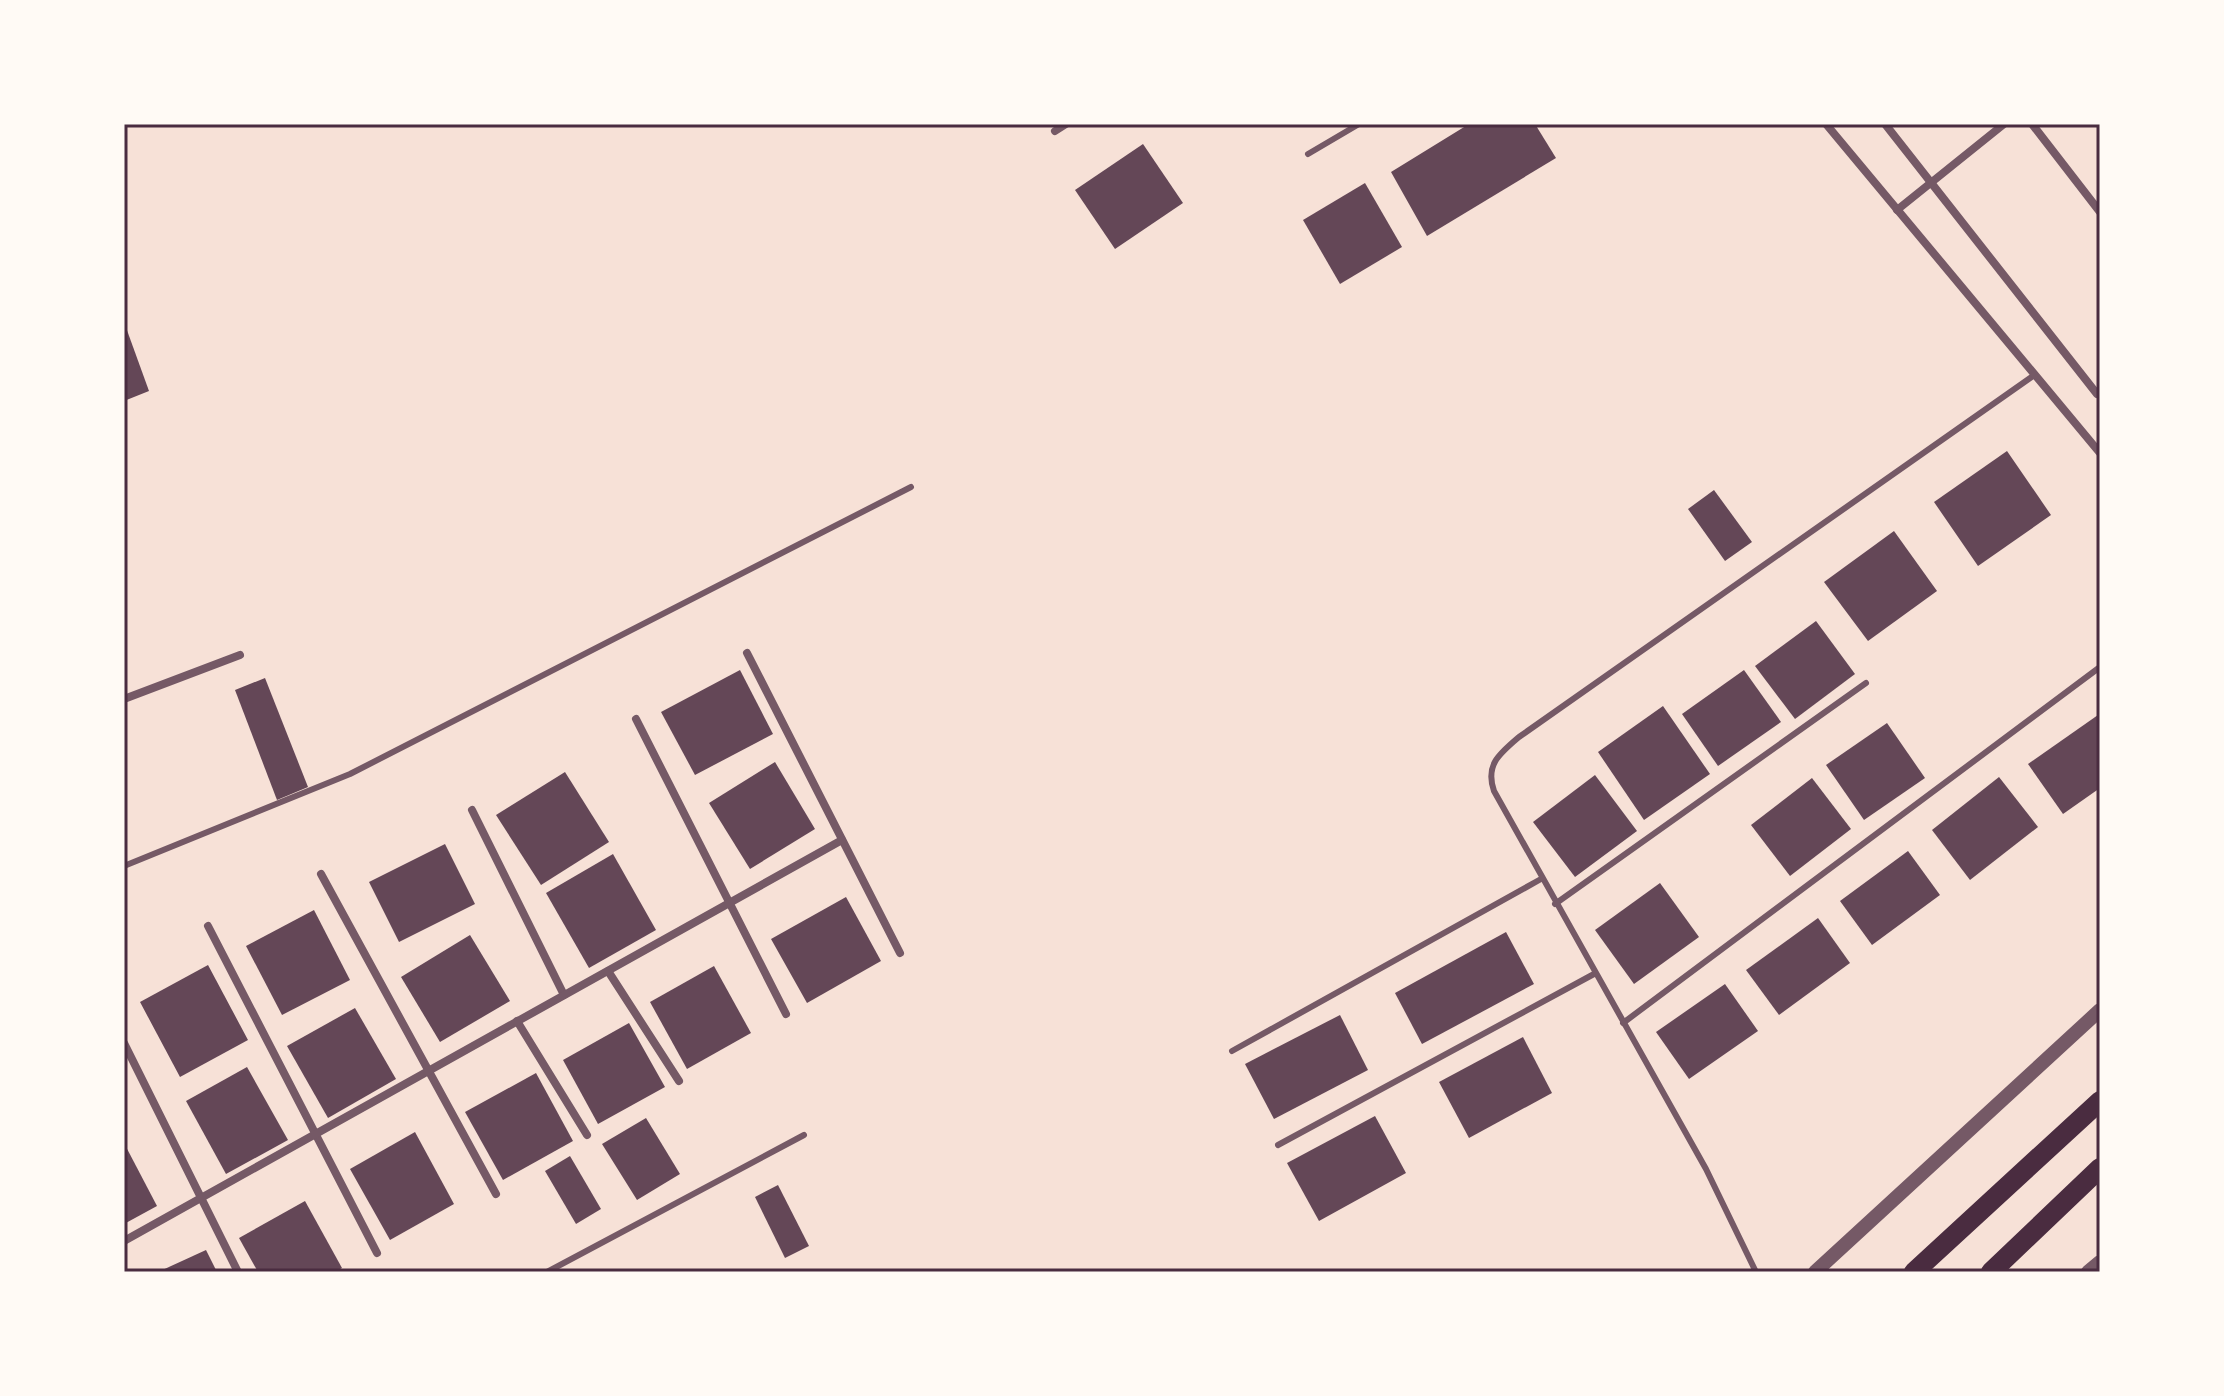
<svg xmlns="http://www.w3.org/2000/svg" width="2224" height="1396" viewBox="0 0 2224 1396" font-family="'Source Sans 3',sans-serif">
<style>
.building{fill:#644757}
.lines{fill:none;stroke-linecap:round;stroke-linejoin:round}
.service{stroke:#755966;stroke-width:6}
.minor{stroke:#755966;stroke-width:8}
.tertiary{stroke:#755966;stroke-width:14}
.trunk{stroke:#4a2c40;stroke-width:20}
.neatline{fill:none;stroke:#4a2c40;stroke-width:3}
</style>
<rect width="100%" height="100%" fill="#f7e1d7"/>
<g class="building">
<path d="M1469 124H1535L1556 158 1427 236 1391 172Z"/>
<path d="M1143 144 1183 203 1115 249 1075 190Z"/>
<path d="M1365 183 1402 247 1340 284 1303 220Z"/>
<path d="M124 322 149 391 124 401Z"/>
<path d="M2007 451 2051 515 1978 566 1934 502Z"/>
<path d="M1714 490 1752 542 1725 561 1688 509Z"/>
<path d="M1894 531 1937 591 1868 641 1824 582Z"/>
<path d="M1816 621 1855 674 1795 719 1755 666Z"/>
<path d="M740 670 773 734 695 775 661 712Z"/>
<path d="M1744 670 1781 722 1718 766 1682 714Z"/>
<path d="M265 678 308 787 277 800 235 690Z"/>
<path d="M1663 706 1710 774 1644 820 1598 752Z"/>
<path d="M2098 715 2100 788 2063 814 2028 764Z"/>
<path d="M1887 723 1925 778 1864 820 1826 765Z"/>
<path d="M775 762 815 829 750 869 709 803Z"/>
<path d="M565 772 609 842 541 885 496 815Z"/>
<path d="M1595 775 1637 831 1575 877 1533 822Z"/>
<path d="M1999 777 2038 827 1970 880 1932 830Z"/>
<path d="M1812 778 1851 829 1790 876 1751 825Z"/>
<path d="M445 844 475 904 399 942 369 882Z"/>
<path d="M1908 851 1940 895 1872 945 1840 901Z"/>
<path d="M613 854 656 930 589 968 546 893Z"/>
<path d="M1660 883 1699 937 1634 984 1595 930Z"/>
<path d="M846 897 881 961 807 1003 771 939Z"/>
<path d="M314 910 350 980 282 1015 246 946Z"/>
<path d="M1818 918 1850 963 1779 1015 1746 970Z"/>
<path d="M1506 932 1534 984 1422 1044 1395 993Z"/>
<path d="M470 935 510 1001 440 1042 401 977Z"/>
<path d="M208 965 248 1040 180 1077 140 1002Z"/>
<path d="M714 966 751 1033 687 1069 650 1002Z"/>
<path d="M1725 984 1758 1031 1689 1079 1656 1032Z"/>
<path d="M355 1008 396 1079 328 1118 287 1046Z"/>
<path d="M1340 1015 1368 1070 1274 1119 1245 1064Z"/>
<path d="M629 1023 665 1087 598 1124 563 1060Z"/>
<path d="M1523 1037 1552 1093 1469 1138 1439 1082Z"/>
<path d="M247 1067 288 1140 226 1174 186 1101Z"/>
<path d="M536 1073 573 1141 503 1180 465 1112Z"/>
<path d="M1375 1116 1406 1173 1319 1221 1287 1163Z"/>
<path d="M646 1118 680 1174 637 1200 602 1144Z"/>
<path d="M415 1132 454 1204 390 1240 350 1169Z"/>
<path d="M124 1143 157 1206 124 1224Z"/>
<path d="M570 1156 601 1209 576 1224 545 1171Z"/>
<path d="M778 1185 809 1246 785 1258 755 1197Z"/>
<path d="M305 1201 342 1268 335 1272H258L239 1238Z"/>
<path d="M206 1250 217 1272H158Z"/>
</g>
<g class="lines">
<g class="service">
<path d="M1308 154 1359 124"/>
<path d="M124 866 350 774 911 487"/>
<path d="M1555 904 1866 683"/>
<path d="M1623 1023 2100 667"/>
<path d="M1232 1051 1541 879"/>
<path d="M1278 1145 1594 974"/>
<path d="M547 1272 804 1135"/>
<path d="M1756 1272 1706 1169 1494 791C1485 765 1499 754 1519 737L2033 376"/>
</g>
<g class="minor">
<path d="M1826 124 2100 453"/>
<path d="M1885 124 2097 394"/>
<path d="M2032 124 2100 212"/>
<path d="M1055 131 1066 124"/>
<path d="M1897 210 2004 124"/>
<path d="M747 653 900 953"/>
<path d="M124 699 240 655"/>
<path d="M636 719 786 1014"/>
<path d="M472 810 564 995"/>
<path d="M321 874 496 1194"/>
<path d="M208 926 377 1253"/>
<path d="M608 971 679 1081"/>
<path d="M517 1021 587 1135"/>
<path d="M124 1043 238 1272"/>
<path d="M124 1241 842 840"/>
</g>
<g class="tertiary">
<path d="M1815 1272 2100 1010"/>
<path d="M2088 1272 2100 1262"/>
</g>
<g class="trunk">
<path d="M1914 1272 2100 1101"/>
<path d="M1991 1272 2100 1168"/>
</g>
</g>
<rect width="2224" height="1396" fill="none" stroke="#fffaf5" stroke-width="252"/>
<rect x="126" y="126" width="1972" height="1144" class="neatline"/>
</svg>
